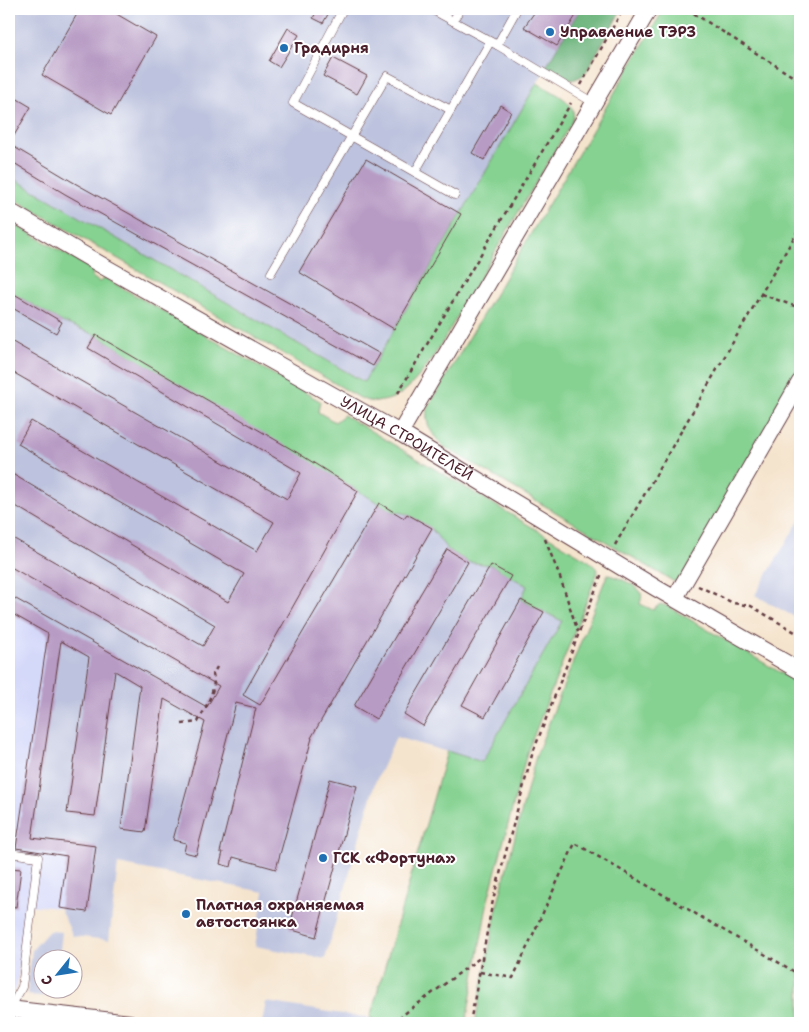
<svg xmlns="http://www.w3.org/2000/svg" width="809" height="1032" viewBox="0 0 809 1032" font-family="'Shantell Sans',sans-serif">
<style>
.built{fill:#d4d8f9}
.industrial{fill:#bdc3de}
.green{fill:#85d291;stroke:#68785e}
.forest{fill:#6cb47b;stroke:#5b6a53}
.building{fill:#b89bc4}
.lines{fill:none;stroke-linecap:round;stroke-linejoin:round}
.lane-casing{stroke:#643d43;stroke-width:9}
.street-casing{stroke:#643d43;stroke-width:18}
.path{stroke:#643d43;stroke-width:2.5;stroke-dasharray:4 4;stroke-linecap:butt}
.lane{stroke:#fff;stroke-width:8}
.street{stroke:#fff;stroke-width:16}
.poi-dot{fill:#1f6fb2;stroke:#fff;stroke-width:2}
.labels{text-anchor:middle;stroke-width:4;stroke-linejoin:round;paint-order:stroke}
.poi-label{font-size:15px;font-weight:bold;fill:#4a1f2b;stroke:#fff;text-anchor:start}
.street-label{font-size:15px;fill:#4a1f2b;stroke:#fff}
</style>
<rect width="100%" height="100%" fill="#fff"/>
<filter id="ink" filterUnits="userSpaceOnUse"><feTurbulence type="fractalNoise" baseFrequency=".02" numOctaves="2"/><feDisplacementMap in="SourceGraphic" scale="10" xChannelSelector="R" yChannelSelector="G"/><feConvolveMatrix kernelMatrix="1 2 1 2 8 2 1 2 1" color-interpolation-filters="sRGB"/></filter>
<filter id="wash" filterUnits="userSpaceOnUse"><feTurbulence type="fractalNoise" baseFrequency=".0096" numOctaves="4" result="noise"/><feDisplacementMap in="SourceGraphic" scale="20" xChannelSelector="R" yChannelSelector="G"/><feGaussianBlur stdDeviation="1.12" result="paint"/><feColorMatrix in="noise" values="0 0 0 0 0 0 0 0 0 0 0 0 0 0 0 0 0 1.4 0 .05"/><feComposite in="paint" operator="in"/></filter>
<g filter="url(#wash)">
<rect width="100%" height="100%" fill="#f5e4cd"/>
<path class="built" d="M9 612 48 634 18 836 67 856 60 908 27 905 17 987 15 990 9 993Z"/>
<g class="industrial">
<path d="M9 9H580L365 382 9 176Z"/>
<path d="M9 291 62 322 96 335 392 511 407 514 432 528 447 549 468 562 491 565 527 586 544 612 562 621 482 762 396 737 375 783 325 959 255 946 264 892 118 864 109 940 73 936 60 909 67 856 16 850 48 634 9 612Z"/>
<path d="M800 519V620L755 595Z"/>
<path d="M49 931 62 932 59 959 42 960V990H56L55 997 27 995 32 950Z"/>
<path d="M266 1002 374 1019V1023H262Z"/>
</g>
<g class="green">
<path d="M664 9H800V371L678 584 443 446C432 434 425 425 427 409Z"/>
<path d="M537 83C550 91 581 102 572 122 538 179 504 236 471 293 452 324 434 363 408 388 395 400 378 405 362 399L9 196V176L364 382Z"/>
<path d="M9 221 93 270 92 277 99 282 105 278 320 401 318 412 335 422 344 415 589 561 597 569V574L527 753 488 900 466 1023H374V1019L370 1018 447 751 482 762 562 621 521 600 527 586 491 565 468 562 447 549 431 528 407 514 392 511 96 335 62 322 9 291Z"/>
<path d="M607 575C614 575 636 585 640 591 643 595 641 600 640 604L653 610 660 604 667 606 800 684V1023H475L498 902 536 756Z"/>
</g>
<path class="forest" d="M580 9H622L585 74C567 86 562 78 545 68Z"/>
<g id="blocks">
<g class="building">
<path d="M80 9H108L156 37 111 115 42 75Z"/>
<path d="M318 9H331L323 23 313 18Z"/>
<path d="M537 9H580L557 46 524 27Z"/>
<path d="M288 28 299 35 279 67 269 61Z"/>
<path d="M333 58 367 76 357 94 323 76Z"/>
<path d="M9 94 31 107 9 144Z"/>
<path d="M500 105 511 112 484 160 472 153Z"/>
<path d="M9 144 71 181 380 354 373 366 65 194 9 160Z"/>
<path d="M366 159 461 214 394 329 299 272Z"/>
<path d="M9 291 62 322 56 333 9 306Z"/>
<path d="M96 335 298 453 358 491 243 695 260 705 379 503 404 518 407 514 432 528 311 738H312L276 869 233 857 231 867 220 864 223 852H220L256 708 236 703 196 855 184 852 186 843 173 840 205 722 164 699 145 832 121 829 140 686 115 671 95 816 67 813 89 657 61 641 32 838 96 846 87 912 60 908 67 856 16 848 48 634 9 612V595L207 707 219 686 9 566V536L203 646 215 625 9 502V472L228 602 244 574 18 444 31 421 257 551 274 522 9 370V340L287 499 301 473 88 348Z"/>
<path d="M447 549 468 562 376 719 354 706Z"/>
<path d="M491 565 511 576 423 726 404 714Z"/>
<path d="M521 600 544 612 485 717 462 705Z"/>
<path d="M330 779 357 786 316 937 289 929Z"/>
<path d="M9 868 21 869 16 907 9 906Z"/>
</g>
</g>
</g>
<g filter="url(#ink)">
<use href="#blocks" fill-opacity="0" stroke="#643d43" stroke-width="1"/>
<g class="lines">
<defs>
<g id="lane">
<path d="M343 9 293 103 455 195"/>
<path d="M431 9 497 45 594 103"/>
<path d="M453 21 460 9"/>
<path d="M497 45 517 9"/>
<path d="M415 172 490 42"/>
<path d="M271 273 387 76 451 110"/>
<path d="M9 853 38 857 22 987 10 1009 9 1021"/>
</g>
<g id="street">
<path id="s1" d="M9 211 103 266 400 433 656 588 800 671"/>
<path d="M400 433 649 9"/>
<path d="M675 598 800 382"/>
<path d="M9 1009 130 1023"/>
</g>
</defs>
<use href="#lane" class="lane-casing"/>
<use href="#street" class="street-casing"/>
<g class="path">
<path d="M687 9 800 81"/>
<path d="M581 85 623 9"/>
<path d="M761 294 800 308"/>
<path d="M398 393 571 103"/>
<path d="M545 539 561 580 578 632"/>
<path d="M615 545 800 227"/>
<path d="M698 586 733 603 751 606 800 635"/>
<path d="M182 724 198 722C205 708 217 690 213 674L217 667"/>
<path d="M9 959 15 960"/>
<path d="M480 972 513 978 575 843 800 975"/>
<path d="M392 1023 481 957"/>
<path d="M470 1023 493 900 532 755 602 573"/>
</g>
<use href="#lane" class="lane"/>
<use href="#street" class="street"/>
</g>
</g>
<g class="poi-dot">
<circle cx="550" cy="32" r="5"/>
<circle cx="284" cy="48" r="5"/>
<circle cx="323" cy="858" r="5"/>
<circle cx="186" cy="914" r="5"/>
</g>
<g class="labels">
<g class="poi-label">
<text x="560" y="37">Управление ТЭРЗ</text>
<text x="294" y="53">Градирня</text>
<text x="333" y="863">ГСК «Фортуна»</text>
<text x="196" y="910">Платная охраняемая<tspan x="196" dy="17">автостоянка</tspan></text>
</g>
<g class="street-label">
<text dy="5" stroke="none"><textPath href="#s1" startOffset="458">УЛИЦА СТРОИТЕЛЕЙ</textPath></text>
</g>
</g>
<rect width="809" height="1032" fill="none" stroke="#fff" stroke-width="30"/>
<g transform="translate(58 974) rotate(240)"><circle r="24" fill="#ffffff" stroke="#b7a5aa"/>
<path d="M0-4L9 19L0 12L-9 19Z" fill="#1f6fb2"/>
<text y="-8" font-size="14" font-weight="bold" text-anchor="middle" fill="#4a1f2b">С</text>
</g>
</svg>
